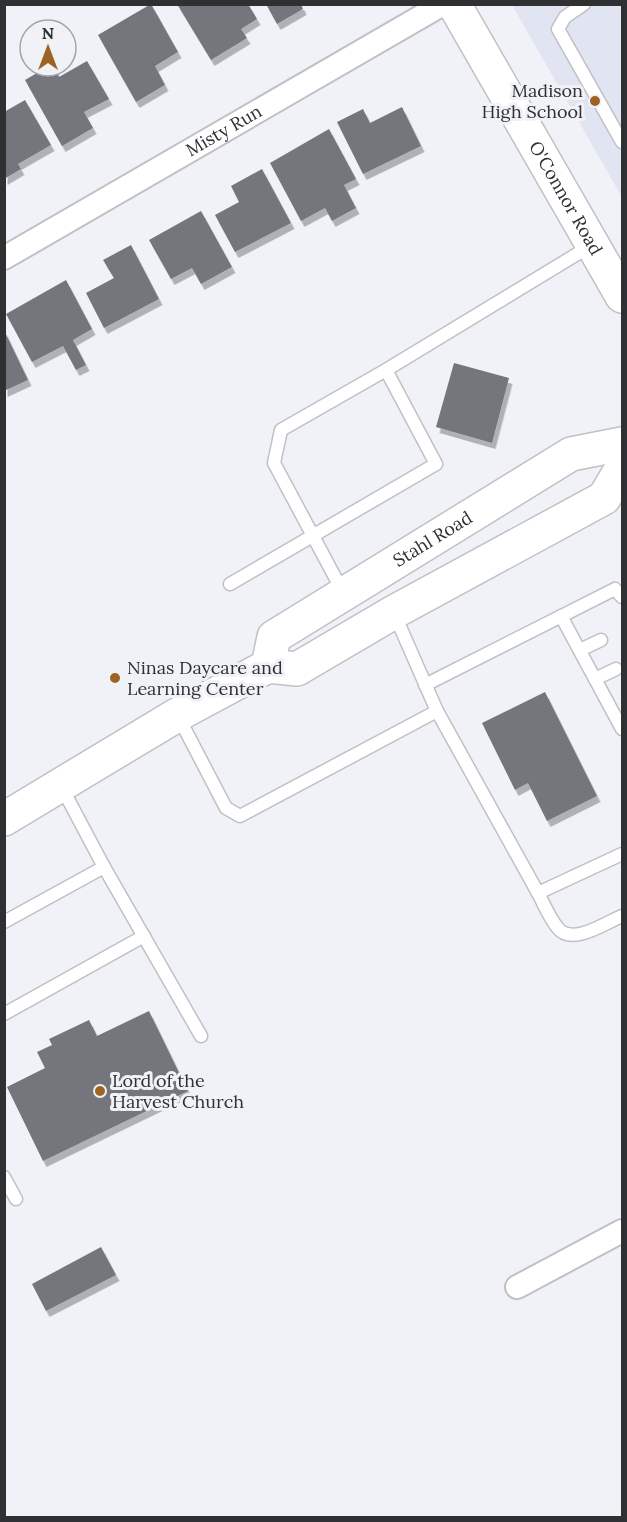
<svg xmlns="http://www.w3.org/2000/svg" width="627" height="1522" viewBox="0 0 627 1522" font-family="Lora,serif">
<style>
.built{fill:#e1e5f2}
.building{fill:#74757b;filter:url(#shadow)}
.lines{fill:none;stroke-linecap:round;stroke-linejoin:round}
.lane-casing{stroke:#c0c1c8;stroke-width:15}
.street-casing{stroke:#c0c1c8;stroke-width:26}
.secondary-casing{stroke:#c0c1c8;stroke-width:36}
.lane{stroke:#fff;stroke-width:12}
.street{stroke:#fff;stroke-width:22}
.secondary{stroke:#fff;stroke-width:33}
.poi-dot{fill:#9e6323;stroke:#f0f2f8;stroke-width:2}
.labels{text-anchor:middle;stroke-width:6;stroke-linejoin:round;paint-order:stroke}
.poi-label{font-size:18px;fill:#2f3032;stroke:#f0f2f8;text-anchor:start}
.street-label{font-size:18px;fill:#2f3032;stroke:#f0f2f8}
</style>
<defs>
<filter id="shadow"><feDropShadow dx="3.5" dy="6" stdDeviation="0" flood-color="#0004"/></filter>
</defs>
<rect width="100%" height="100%" fill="#f0f2f8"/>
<path class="built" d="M512 5H622V197Z"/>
<g class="building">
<path d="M151 4 178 52 155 66 165 85 136 102 98 35Z"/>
<path d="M177 4H248L257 19 241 29 247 38 211 60Z"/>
<path d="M266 4H301L303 9 277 24Z"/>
<path d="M87 61 109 99 84 112 93 128 62 146 25 80 49 66H54L59 77Z"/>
<path d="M25 100 51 145 18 164 21 169 4 179V112Z"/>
<path d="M402 107 421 146 363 174 337 122 363 109 370 123Z"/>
<path d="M329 129 356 179 344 185 356 208 332 221 325 208 301 221 270 163Z"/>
<path d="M262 169 291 223 235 252 215 215 239 202 231 186Z"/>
<path d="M201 211 232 267 201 284 192 268 171 279 149 240Z"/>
<path d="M131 245 159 299 104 328 86 293 114 278 103 260Z"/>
<path d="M66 280 92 329 73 340 86 365 76 370 63 346 32 362 6 314Z"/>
<path d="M4 330 28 380 4 391Z"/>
<path d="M454 363 509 378 492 443 436 427Z"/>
<path d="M545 692 597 796 547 821 528 783 515 790 482 723Z"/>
<path d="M149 1011 188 1091 43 1161 7 1087 45 1068 37 1052 52 1045 49 1039 89 1020 97 1036Z"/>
<path d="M101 1247 116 1275 46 1311 32 1284Z"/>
</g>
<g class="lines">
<defs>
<g id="lane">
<path d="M584 4 565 17 558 29 622 142"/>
<path d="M230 584 436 464 386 370"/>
<path d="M344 594 274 463 281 430 386 370 592 245"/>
<path d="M394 613 437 711 538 893 622 854"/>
<path d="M561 616 622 729"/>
<path d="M580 650 601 640"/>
<path d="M595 679 616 669"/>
<path d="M425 685 615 589 622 597"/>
<path d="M178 716 226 808 240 816 437 711"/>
<path d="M61 786 104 867 201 1036"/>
<path d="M538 893C544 904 549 917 557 927 571 947 605 923 622 916"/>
<path d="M4 922 104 867"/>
<path d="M4 1014 144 936"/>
<path d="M4 1177 16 1199"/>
</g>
<g id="street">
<path id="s1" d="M4 258 443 4"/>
<path d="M517 1287 622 1231"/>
</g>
<g id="secondary">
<path id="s2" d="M454 4 622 296"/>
<path id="s3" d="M268 666 274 637 571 454 622 444"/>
<path d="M4 819 177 715 268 666 297 669 394 612 604 498 622 468"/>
</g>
</defs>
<use href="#lane" class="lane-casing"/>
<use href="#street" class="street-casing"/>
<use href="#secondary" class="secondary-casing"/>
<use href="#lane" class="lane"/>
<use href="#street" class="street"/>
<use href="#secondary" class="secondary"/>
</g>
<g class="poi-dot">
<circle cx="595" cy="101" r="6"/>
<circle cx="115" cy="678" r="6"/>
<circle cx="100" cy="1091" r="6"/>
</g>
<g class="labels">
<g class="poi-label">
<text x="583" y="97" text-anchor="end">Madison<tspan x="583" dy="21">High School</tspan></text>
<text x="127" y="674">Ninas Daycare and<tspan x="127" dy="21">Learning Center</tspan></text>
<text x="112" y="1087">Lord of the<tspan x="112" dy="21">Harvest Church</tspan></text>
</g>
<g class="street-label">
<text dy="6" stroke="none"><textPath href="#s1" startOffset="254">Misty Run</textPath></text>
<text dy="6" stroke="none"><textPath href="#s2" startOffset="224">O'Connor Road</textPath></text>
<text dy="6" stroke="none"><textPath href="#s3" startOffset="216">Stahl Road</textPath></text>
</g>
</g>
<rect width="627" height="1522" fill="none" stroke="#2f3032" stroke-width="12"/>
<g transform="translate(48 48)"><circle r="28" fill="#f0f2f8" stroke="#a3a4a9" stroke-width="1.5"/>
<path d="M0-4.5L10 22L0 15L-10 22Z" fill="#9e6323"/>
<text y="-9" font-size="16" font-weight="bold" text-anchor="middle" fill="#2f3032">N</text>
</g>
</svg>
